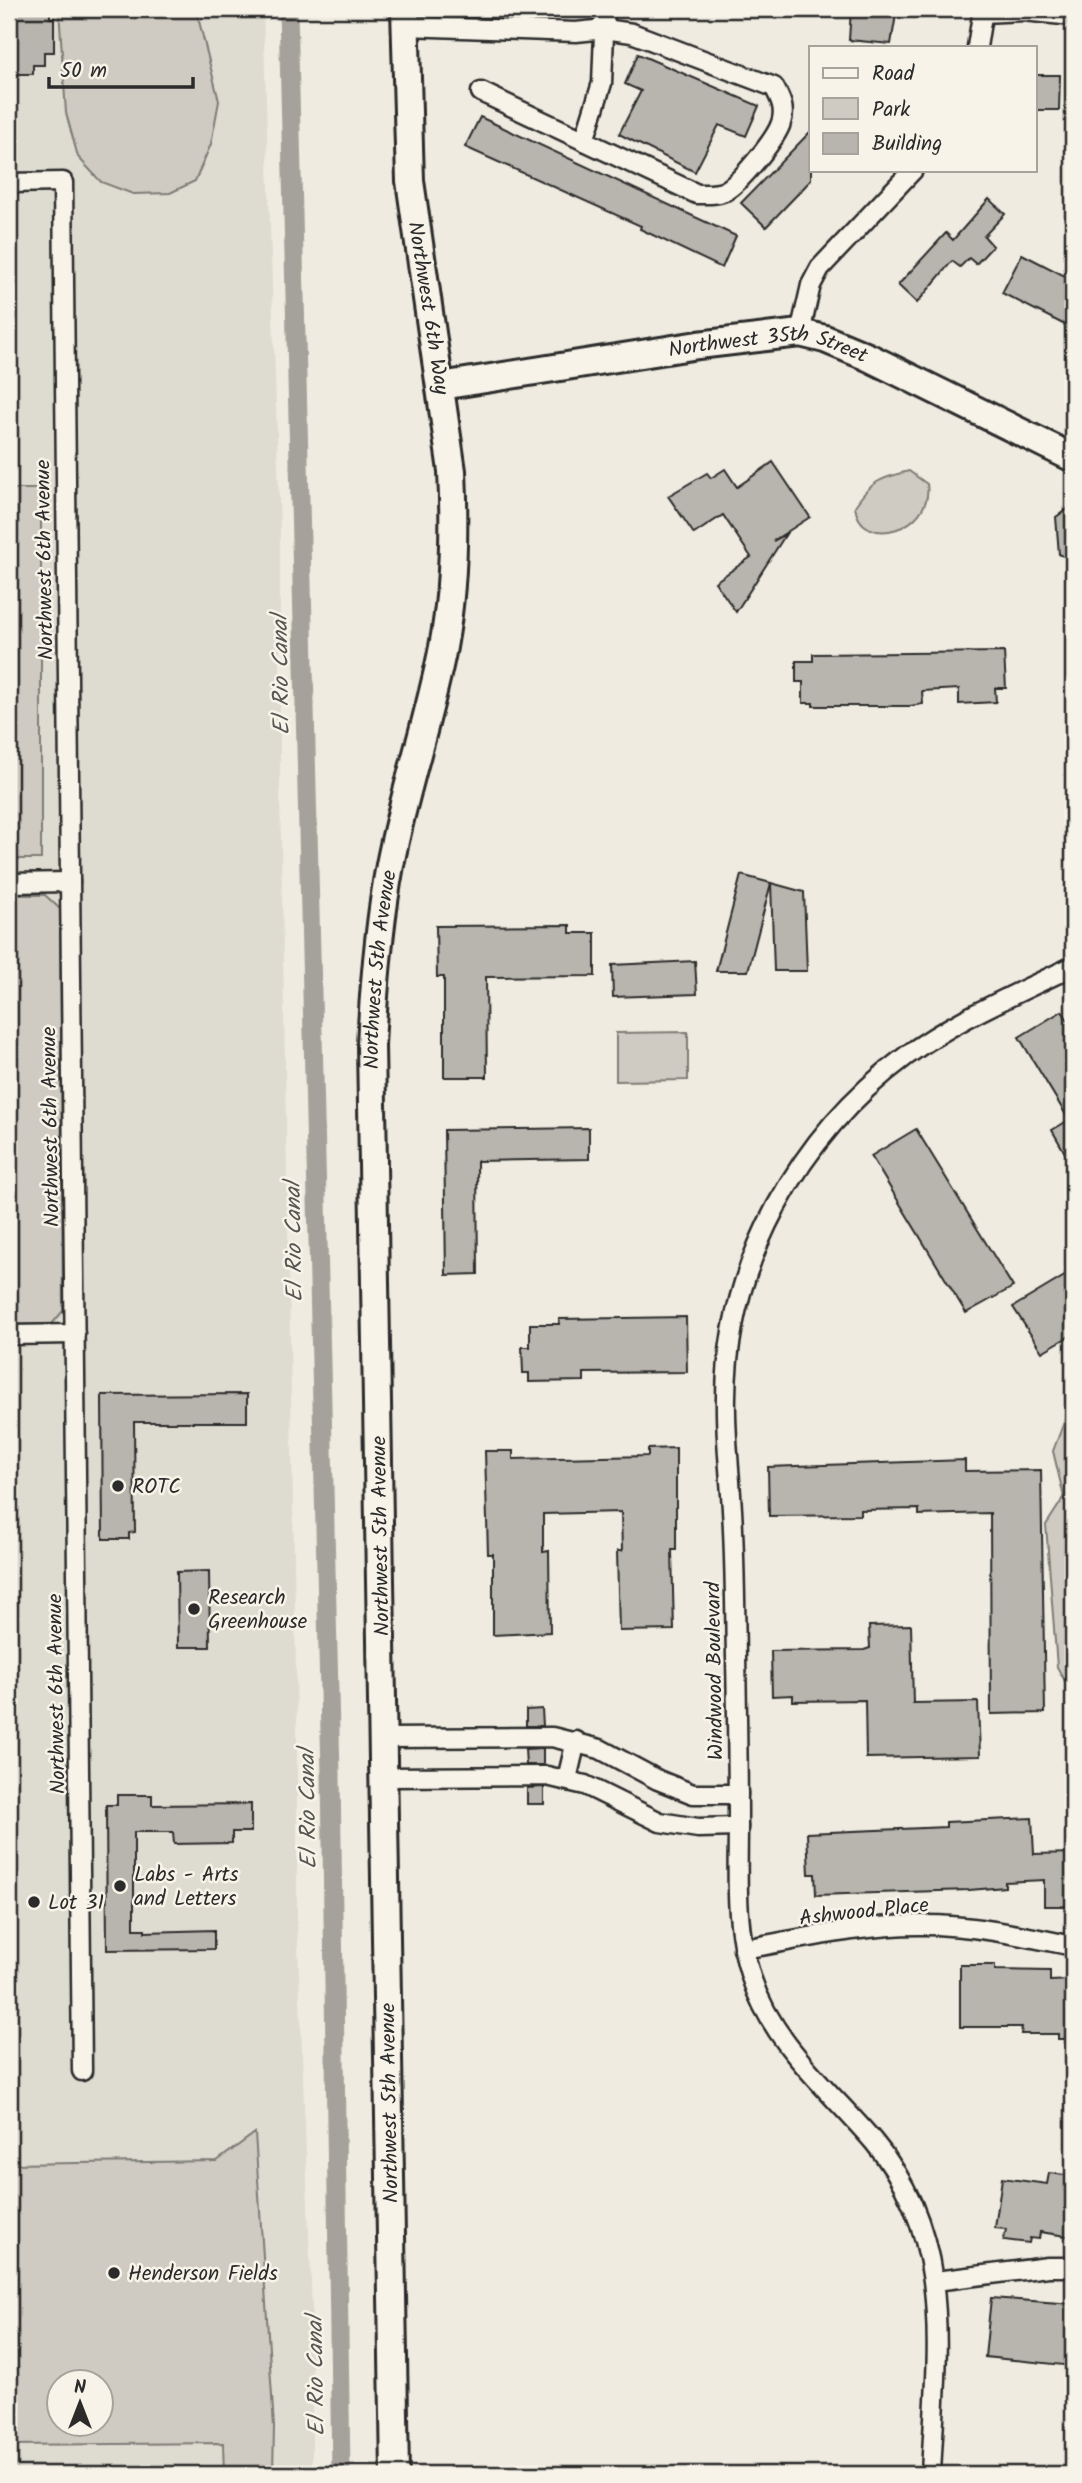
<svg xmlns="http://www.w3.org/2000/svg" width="1082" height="2483" viewBox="0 0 1082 2483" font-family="Kalam,sans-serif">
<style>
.built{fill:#dedbd1;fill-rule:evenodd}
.green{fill:#cfcbc2;stroke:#7d7b76;stroke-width:2;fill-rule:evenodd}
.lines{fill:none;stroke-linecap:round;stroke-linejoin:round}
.canal{stroke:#a4a29a;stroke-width:19}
.building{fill:#b8b5ae;stroke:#2b2b2b;stroke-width:2}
.street-casing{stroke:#2b2b2b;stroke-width:23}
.secondary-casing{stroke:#2b2b2b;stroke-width:32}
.street{stroke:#f7f3e8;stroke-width:18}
.secondary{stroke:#f7f3e8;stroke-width:26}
.poi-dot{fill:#2b2b2b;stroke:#f7f3e8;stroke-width:2.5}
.labels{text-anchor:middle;stroke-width:5;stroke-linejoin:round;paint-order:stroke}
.street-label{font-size:21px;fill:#2b2b2b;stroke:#f7f3e8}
.poi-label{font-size:21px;fill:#2b2b2b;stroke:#f7f3e8;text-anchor:start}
.water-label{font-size:23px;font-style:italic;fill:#555552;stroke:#f7f3e8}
</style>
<rect width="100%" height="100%" fill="#efebe0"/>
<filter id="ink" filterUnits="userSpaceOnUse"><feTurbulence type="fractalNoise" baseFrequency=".0143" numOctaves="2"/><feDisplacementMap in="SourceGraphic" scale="14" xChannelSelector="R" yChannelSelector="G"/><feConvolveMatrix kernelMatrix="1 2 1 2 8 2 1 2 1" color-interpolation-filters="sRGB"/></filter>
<g filter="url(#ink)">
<path class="built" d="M9 9H263L280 530V792L297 1727V1921L312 2311V2474H9ZM60 2382H102V2424H60Z"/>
<g class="green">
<path d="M59 9H196L219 101 211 144 195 181 170 193 133 194 101 182 78 157 66 113Z"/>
<path d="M909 471 927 484C934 530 860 552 855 506 871 481 881 478 909 471Z"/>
<rect x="9" y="489" width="32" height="370"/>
<path d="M9 895H45L60 909 63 1311 52 1324 9 1325Z"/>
<path d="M688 1032V1080L616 1081V1033Z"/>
<path d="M1069 1409H1073V1695L1057 1667 1046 1525 1064 1497 1053 1451Z"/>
<path d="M255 2133 274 2427 273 2474H224L223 2443 9 2445V2164L217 2161ZM60 2382H102V2424H60Z"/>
</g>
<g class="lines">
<path class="canal" d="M288 9 331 1774 341 2474"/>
</g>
<g class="building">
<path d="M9 9H50V18H54V52H44V65H33V74H9Z"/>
<path d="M851 9H897L891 44 849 40Z"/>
<path d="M638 54 759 106 746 136 719 125 695 172 619 134 641 91 625 84Z"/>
<path d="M1035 75H1060L1059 110H1035Z"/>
<path d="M480 117 736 236 722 268 640 229 641 226 465 147Z"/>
<path d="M811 131V180L766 227 741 203Z"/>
<path d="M989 199 1005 214 984 236 993 246 976 264 969 258 960 267 952 261 917 303 898 285 946 233 953 240Z"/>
<path d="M1022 254 1073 280V329L1002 293Z"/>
<path d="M773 462 810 517 773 541 786 534 736 612 715 582 751 557 723 515 694 534 668 496 707 473 711 478 725 469 737 487Z"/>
<path d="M1073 505V561L1059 554 1056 517Z"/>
<path d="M1004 652 1006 688H995L996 702 959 704V689L922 691 923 704 910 706H813V703H803V682H796V661H813V654Z"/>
<path d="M741 875 771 883 748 971H716Z"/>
<path d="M771 883 804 892 807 971H774Z"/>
<path d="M570 925V933H595V976L486 977 487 1077H444V977H437L436 926Z"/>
<path d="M695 961 697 994 613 997 612 965Z"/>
<path d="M1062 1011 1073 1028V1167L1052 1130 1069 1120 1019 1037Z"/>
<path d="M589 1128V1159L477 1161 478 1274 446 1275 444 1130Z"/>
<path d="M916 1129 1013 1287 966 1313 871 1156Z"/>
<path d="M1073 1271V1334L1042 1352 1013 1307Z"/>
<path d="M686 1317 687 1372 584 1373V1381L529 1382V1373H523L522 1347H530V1324H559V1319Z"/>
<path d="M247 1394V1422H134L135 1532 129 1533V1539H103L102 1395Z"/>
<path d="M676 1448V1550H672L674 1630 619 1631 617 1551H622L621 1512 543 1514V1552L549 1551 550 1632 493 1635V1554H488L485 1451H513V1459L648 1456V1449Z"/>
<path d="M965 1460V1471L1041 1470 1045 1713 991 1714 990 1513 919 1515V1509L860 1510V1515L769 1516 768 1467Z"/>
<path d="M209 1571 210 1647H178L177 1572Z"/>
<path d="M911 1625 913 1703 978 1702 980 1756 866 1758 865 1700 793 1701V1695L772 1696 771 1651 864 1650 870 1648 869 1626Z"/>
<path d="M542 1709 543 1726H526V1710Z"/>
<path d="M543 1748V1765H526L525 1749Z"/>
<path d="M544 1787V1804H527V1788Z"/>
<path d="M117 1795H152V1805L251 1804V1832H232V1843L174 1844 173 1832H134V1929H145V1932L214 1930V1949L107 1950 106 1805H117Z"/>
<path d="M1032 1818 1034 1854 1073 1853V1906H1044V1880L1005 1882V1887L969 1890 816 1895 815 1874H809L807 1833 946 1827V1822Z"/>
<path d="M960 1965H995V1970L1050 1971V1981L1073 1980V2039H1058V2034H1021L1022 2027H960Z"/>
<path d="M1049 2173 1073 2176V2237L1040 2232 1039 2239 1030 2238 1029 2243 1004 2240 1006 2229 995 2228 1002 2178 1047 2184Z"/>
<path d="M991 2298 1073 2304V2366L985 2357Z"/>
</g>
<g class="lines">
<defs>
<g id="street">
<path d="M983 13 1023 11 1073 16"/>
<path d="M405 26 576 32 605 29 632 33 774 87C780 98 786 109 781 123 776 139 740 183 725 191 716 195 707 194 697 194L481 92"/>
<path d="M977 47 983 9"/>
<path d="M584 141 602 83 605 9"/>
<path d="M9 183 63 182 82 2071"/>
<path d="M800 333 811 285 820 268 913 170"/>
<path d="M9 883 70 882"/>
<path d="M9 1335 75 1334"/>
<path d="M384 1738 552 1737 600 1749 658 1780 693 1794H738"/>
<path d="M384 1777 547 1776 585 1785 660 1822 698 1828 738 1827"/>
<path d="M567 1779 576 1741"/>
<path d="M743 1949C802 1939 864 1924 924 1925 975 1925 1024 1936 1073 1946"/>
<path d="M935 2281 1048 2267H1073"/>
<path d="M931 2474C936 2357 956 2240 874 2142 829 2089 773 2045 751 1977 734 1925 738 1876 738 1822 738 1767 737 1712 736 1657 735 1608 735 1559 732 1510 730 1473 725 1435 726 1397 727 1264 799 1135 906 1056 956 1019 1017 994 1073 966"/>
</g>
<g id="secondary">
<path id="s1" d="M441 386 698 345 800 333 825 339 868 357 1073 458"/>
<path id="s2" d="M395 2474 371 1045C374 985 379 924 390 865 404 791 429 720 443 647 454 588 455 531 452 471L410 181 405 9"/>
</g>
</defs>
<use href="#street" class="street-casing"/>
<use href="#secondary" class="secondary-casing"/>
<use href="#street" class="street"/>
<use href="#secondary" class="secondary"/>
</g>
</g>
<g class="poi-dot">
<circle cx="118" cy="1486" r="7"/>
<circle cx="194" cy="1609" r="7"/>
<circle cx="120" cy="1886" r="7"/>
<circle cx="34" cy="1902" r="7"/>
<circle cx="114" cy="2273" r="7"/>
</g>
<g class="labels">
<g class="street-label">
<text transform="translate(429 308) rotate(81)" y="7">Northwest 6th Way</text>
<text dy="7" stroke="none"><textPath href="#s1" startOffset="332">Northwest 35th Street</textPath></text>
<text transform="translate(44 560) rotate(-91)" y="7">Northwest 6th Avenue</text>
<text dy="7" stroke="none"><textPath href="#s2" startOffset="1505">Northwest 5th Avenue</textPath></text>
<text transform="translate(50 1127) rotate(-91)" y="7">Northwest 6th Avenue</text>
<text transform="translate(380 1536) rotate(-91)" y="7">Northwest 5th Avenue</text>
<text transform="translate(714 1671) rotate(-91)" y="7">Windwood Boulevard</text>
<text transform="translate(56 1694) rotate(-91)" y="7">Northwest 6th Avenue</text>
<text transform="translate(864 1911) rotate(-6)" y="7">Ashwood Place</text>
<text transform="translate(389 2103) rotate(-91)" y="7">Northwest 5th Avenue</text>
</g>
<g class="poi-label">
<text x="132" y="1493">ROTC</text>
<text x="208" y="1604">Research<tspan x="208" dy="24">Greenhouse</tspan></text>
<text x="134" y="1881">Labs - Arts<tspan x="134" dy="24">and Letters</tspan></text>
<text x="48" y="1909">Lot 31</text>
<text x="128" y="2280">Henderson Fields</text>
</g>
<g class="water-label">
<text transform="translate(280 675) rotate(-91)" y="8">El Rio Canal</text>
<text transform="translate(293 1242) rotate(-91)" y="8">El Rio Canal</text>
<text transform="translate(307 1809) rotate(-91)" y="8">El Rio Canal</text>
<text transform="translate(315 2376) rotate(-91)" y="8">El Rio Canal</text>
</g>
</g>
<rect width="1082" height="2483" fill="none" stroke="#f7f3e8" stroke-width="35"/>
<rect x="18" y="18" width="1047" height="2448" fill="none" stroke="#2b2b2b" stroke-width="2.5" filter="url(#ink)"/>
<rect x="809" y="46" width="228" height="126" fill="#f7f3e8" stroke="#a5a39c" stroke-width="2"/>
<rect x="823" y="68" width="35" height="10" fill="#f7f3e8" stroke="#a5a39c" stroke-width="2"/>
<text x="872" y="80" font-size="21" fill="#2b2b2b">Road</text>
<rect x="823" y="98" width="35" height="21" fill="#cfcbc2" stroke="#a5a39c" stroke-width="2"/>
<text x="872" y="116" font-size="21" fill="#2b2b2b">Park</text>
<rect x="823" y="133" width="35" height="21" fill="#b8b5ae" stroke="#a5a39c" stroke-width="2"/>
<text x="872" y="150" font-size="21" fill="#2b2b2b">Building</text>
<g transform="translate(80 2403)"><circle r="33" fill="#f7f3e8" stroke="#a5a39c" stroke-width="2"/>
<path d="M0-5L12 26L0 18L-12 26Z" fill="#2b2b2b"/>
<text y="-10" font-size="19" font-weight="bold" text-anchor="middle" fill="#2b2b2b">N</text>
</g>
<path d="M49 77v10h144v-10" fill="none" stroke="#2b2b2b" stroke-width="3.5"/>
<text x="60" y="77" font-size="21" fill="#2b2b2b" stroke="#f7f3e8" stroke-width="5" paint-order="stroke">50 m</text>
</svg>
